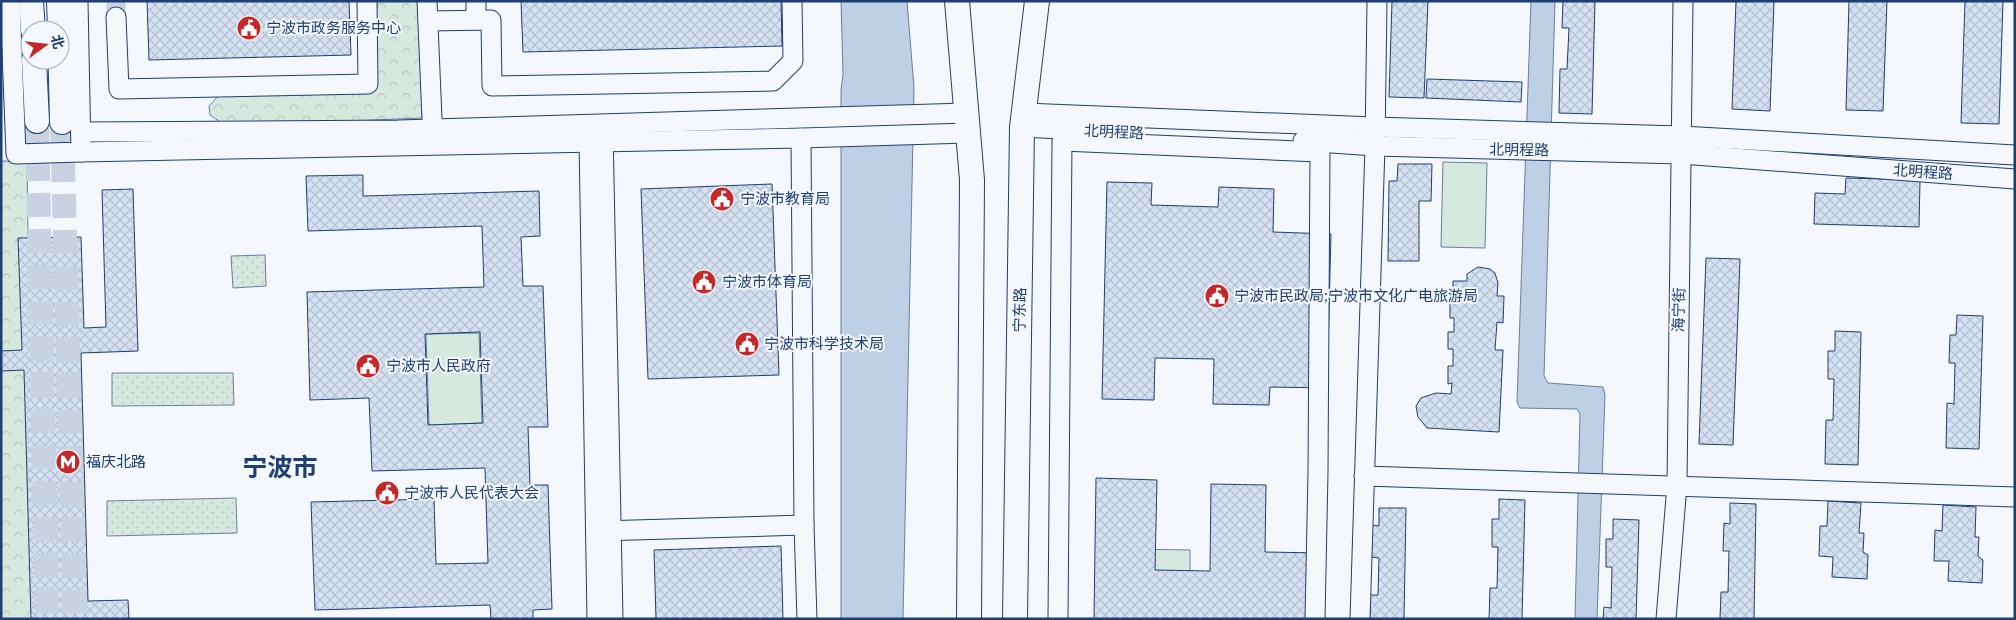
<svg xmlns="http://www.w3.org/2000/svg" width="2016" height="620" viewBox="0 0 2016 620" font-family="Lato,'Noto Sans SC',sans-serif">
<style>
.grass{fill:url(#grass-dots);stroke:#687fa3}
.park{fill:url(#park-crowns);stroke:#687fa3}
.garden{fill:#d7e8df;stroke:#687fa3}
.water{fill:#bed0e5;stroke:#687fa3}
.building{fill:url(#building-cross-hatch);stroke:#1d3f73;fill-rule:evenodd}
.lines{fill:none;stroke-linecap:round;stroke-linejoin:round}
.minor-tunnel{stroke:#c9d2e0;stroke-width:19;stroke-dasharray:19 9;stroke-linecap:butt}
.major-tunnel{stroke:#c9d2e0;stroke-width:24;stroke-dasharray:24 12;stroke-linecap:butt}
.minor-casing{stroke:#1d3f73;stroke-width:21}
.major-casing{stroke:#1d3f73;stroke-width:26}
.minor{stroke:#f4f7fb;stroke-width:19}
.major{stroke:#f4f7fb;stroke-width:24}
.labels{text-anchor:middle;stroke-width:4;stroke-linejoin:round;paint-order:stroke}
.poi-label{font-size:15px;fill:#1d3f73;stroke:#f4f7fb;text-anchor:start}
.street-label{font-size:15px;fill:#1d3f73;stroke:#f4f7fb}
.town-label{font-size:25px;font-weight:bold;fill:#1d3f73;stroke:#f4f7fb}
</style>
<defs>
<pattern id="grass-dots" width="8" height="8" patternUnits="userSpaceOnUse" patternTransform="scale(1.25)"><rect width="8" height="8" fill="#d7e8df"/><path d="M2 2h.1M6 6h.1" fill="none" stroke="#b8c8c3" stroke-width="1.8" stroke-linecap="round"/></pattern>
<pattern id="park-crowns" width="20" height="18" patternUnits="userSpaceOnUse" patternTransform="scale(1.25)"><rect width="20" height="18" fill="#d7e8df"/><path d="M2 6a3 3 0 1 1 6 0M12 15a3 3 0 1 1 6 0" fill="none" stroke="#b8c8c3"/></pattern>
<pattern id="building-cross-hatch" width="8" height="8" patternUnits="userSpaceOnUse" patternTransform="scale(1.25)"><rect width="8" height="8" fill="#d5e0f0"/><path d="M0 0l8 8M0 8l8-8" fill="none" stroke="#b6c1d1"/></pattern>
</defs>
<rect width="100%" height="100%" fill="#f4f7fb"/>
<g class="grass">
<path d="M265 255 266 286 233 288 231 256Z"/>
<path d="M112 373H233L234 405 112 406Z"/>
<path d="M236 498 237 533 107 536V501Z"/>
</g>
<g class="park">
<path d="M377 1H421L422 118 226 126 210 115 209 106 220 94 374 89Z"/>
<path d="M1 161H27L33 619H1Z"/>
</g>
<g class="garden">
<path d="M1443 162 1487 163 1485 248 1441 247Z"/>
<path d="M479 333 482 423 429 425 426 334Z"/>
<path d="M1126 549 1190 550V619Z"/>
</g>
<g class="water">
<path d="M841 1H907L914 88 903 619H841V90L843 75Z"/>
<path d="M1531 1H1555L1544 376 1548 383 1603 387 1605 395 1597 619H1575L1580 414 1577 409 1520 408 1517 402Z"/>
</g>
<g class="building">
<path d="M147 1H349L351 55 149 60Z"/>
<path d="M521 1H781L782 46 523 52Z"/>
<path d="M1392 1H1428L1424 98 1389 97Z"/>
<path d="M1563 1H1595L1592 114 1559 113 1560 69H1567L1569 28H1562Z"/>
<path d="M1736 1H1774L1770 111 1732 109Z"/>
<path d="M1849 1H1887L1883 111 1846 110Z"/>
<path d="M1965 1H2003L1999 124 1961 123Z"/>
<path d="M1427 79 1522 82 1521 102 1426 98Z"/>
<path d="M1398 164H1432L1431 201H1419V261H1388L1389 181H1397Z"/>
<path d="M363 175V196L539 191 540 236 521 237 523 286H543L548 427H528L530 485H548L552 609 533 610V619H491L490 605 315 610 311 502 434 499 436 564 488 563 485 468 372 471 369 398 310 400 307 292 484 287 482 226 308 231 306 176ZM480 332 483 423 428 425 425 334Z"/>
<path d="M1846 178 1920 180 1919 227 1814 224 1815 193 1845 194Z"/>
<path d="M1107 182 1152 183 1151 205 1218 207 1219 187 1274 189 1273 232 1331 234 1327 388 1270 387 1269 405 1213 404 1214 359 1155 358 1154 400 1102 399Z"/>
<path d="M772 184 779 375 648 379 641 189Z"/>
<path d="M133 189 138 351 81 353 88 601 128 600 129 619H31L24 370 1 371V351L22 350 18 238 81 237 84 328 106 327 102 190Z"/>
<path d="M1706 258 1740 259 1733 445 1699 444Z"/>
<path d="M1478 267 1490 269 1495 273 1498 283 1497 296H1504L1503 323 1497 322 1495 350H1503L1499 432 1427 428 1418 417 1416 406 1421 398 1436 393 1451 394 1452 383 1448 384V366H1453V349H1448V332H1454V318H1450V299H1453V281H1467V274Z"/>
<path d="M1957 315 1983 316 1979 449 1946 448 1947 403 1954 404 1955 363H1949L1950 335H1956Z"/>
<path d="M1835 331 1861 332 1858 465 1825 464 1826 420H1833L1834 379H1828V351H1835Z"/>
<path d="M1096 478 1157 480 1155 570 1210 571 1211 484 1266 485 1265 552 1322 553 1320 619H1094Z"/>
<path d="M1499 499 1525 500 1522 619H1489L1490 588H1497L1498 547H1492V519H1499Z"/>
<path d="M1828 501 1861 503 1859 533H1864L1863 552 1868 555 1867 579 1832 577 1833 557 1819 556 1820 526H1827Z"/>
<path d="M1730 503 1756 504 1754 619H1720L1721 592H1728L1729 551H1723L1724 523 1730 524Z"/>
<path d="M1943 505 1976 507 1975 537H1979L1978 556 1983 560 1982 583 1948 581 1949 561H1934L1935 530 1942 531Z"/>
<path d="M1379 508H1406L1404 619H1370V595H1378L1379 558 1371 557 1372 525 1379 526Z"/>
<path d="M1613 519 1639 520 1636 619H1603L1604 607 1611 608 1612 567H1606V539H1613Z"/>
<path d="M781 546 783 619H656L654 550Z"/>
</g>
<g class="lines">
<path class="minor-tunnel" d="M116 1V17"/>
<g class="major-tunnel">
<path d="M37 121 47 619"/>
<path d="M62 122 75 619"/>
</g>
<defs>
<g id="minor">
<path d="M10 1 16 154 81 152 78 1"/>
<path d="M427 1 433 142"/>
<path d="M476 1V20"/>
<path d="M116 17 119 89 368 84 367 1"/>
<path d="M428 21 491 20 492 86 773 81 793 61 792 1"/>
<path d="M1024 113 1374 127 1681 136 2015 155"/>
<path d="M1022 127 1081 130"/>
<path d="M587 128 589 141 597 619"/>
<path d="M603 130 613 619"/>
<path d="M81 132 398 130 967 113"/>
<path d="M801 138 804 525 807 619"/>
<path d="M1303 141 1375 146 1681 154 2015 179"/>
<path d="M81 152 801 138 968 133"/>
<path d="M1364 476 2015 497"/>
<path d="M599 531 804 525"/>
<path d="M1058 619 1062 141 1320 152 1318 472 1315 619"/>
<path d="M1360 619 1375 146 1377 1"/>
<path d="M1666 619 1677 485 1683 1"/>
</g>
<g id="major">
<path d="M31 1 33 30"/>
<path d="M59 1 60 30"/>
<path d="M957 1 972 180 969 619"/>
<path d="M60 37 62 122"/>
<path d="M34 60 37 121"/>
<path d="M1015 619 1022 127 1037 1"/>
</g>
</defs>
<use href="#minor" class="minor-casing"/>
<use href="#major" class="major-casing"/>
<use href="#minor" class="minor"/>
<use href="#major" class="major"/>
</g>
<defs>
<symbol id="civic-disc" viewBox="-11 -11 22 22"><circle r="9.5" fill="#c62828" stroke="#f4f7fb"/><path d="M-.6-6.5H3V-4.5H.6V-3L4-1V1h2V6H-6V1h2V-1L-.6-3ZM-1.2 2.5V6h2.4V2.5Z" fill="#fff"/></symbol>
<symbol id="metro-disc" viewBox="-11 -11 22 22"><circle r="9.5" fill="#c62828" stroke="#f4f7fb"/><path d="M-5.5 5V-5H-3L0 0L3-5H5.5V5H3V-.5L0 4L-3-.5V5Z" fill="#fff"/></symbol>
</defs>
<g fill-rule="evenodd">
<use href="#civic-disc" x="235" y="14" width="28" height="28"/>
<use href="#civic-disc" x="708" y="185" width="28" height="28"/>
<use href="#civic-disc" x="690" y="268" width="28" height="28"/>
<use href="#civic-disc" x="1203" y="282" width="28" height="28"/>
<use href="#civic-disc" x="733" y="330" width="28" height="28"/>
<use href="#civic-disc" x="354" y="352" width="28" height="28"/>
<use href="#metro-disc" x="54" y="448" width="28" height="28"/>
<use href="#civic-disc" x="373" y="479" width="28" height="28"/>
</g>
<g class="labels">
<g class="poi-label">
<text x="266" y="33">宁波市政务服务中心</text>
<text x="740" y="204">宁波市教育局</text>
<text x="722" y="287">宁波市体育局</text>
<text x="1234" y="301">宁波市民政局;宁波市文化广电旅游局</text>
<text x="764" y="349">宁波市科学技术局</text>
<text x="386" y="371">宁波市人民政府</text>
<text x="86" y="467">福庆北路</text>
<text x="404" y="498">宁波市人民代表大会</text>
</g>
<g class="street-label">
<text transform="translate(1114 132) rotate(3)" y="5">北明程路</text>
<text transform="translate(1519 150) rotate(1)" y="5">北明程路</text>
<text transform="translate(1923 172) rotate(4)" y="5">北明程路</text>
<text transform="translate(1020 310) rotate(-89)" y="5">宁东路</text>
<text transform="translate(1679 310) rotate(-89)" y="5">海宁街</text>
</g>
<g class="town-label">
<text x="280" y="476">宁波市</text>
</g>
</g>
<rect width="2016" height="620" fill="none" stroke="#1d3f73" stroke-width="5"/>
<g transform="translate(45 45) rotate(75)"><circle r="24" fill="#f4f7fb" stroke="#9eadc5"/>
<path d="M0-4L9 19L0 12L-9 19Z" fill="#c62828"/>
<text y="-8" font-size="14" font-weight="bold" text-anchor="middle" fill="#1d3f73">北</text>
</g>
</svg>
